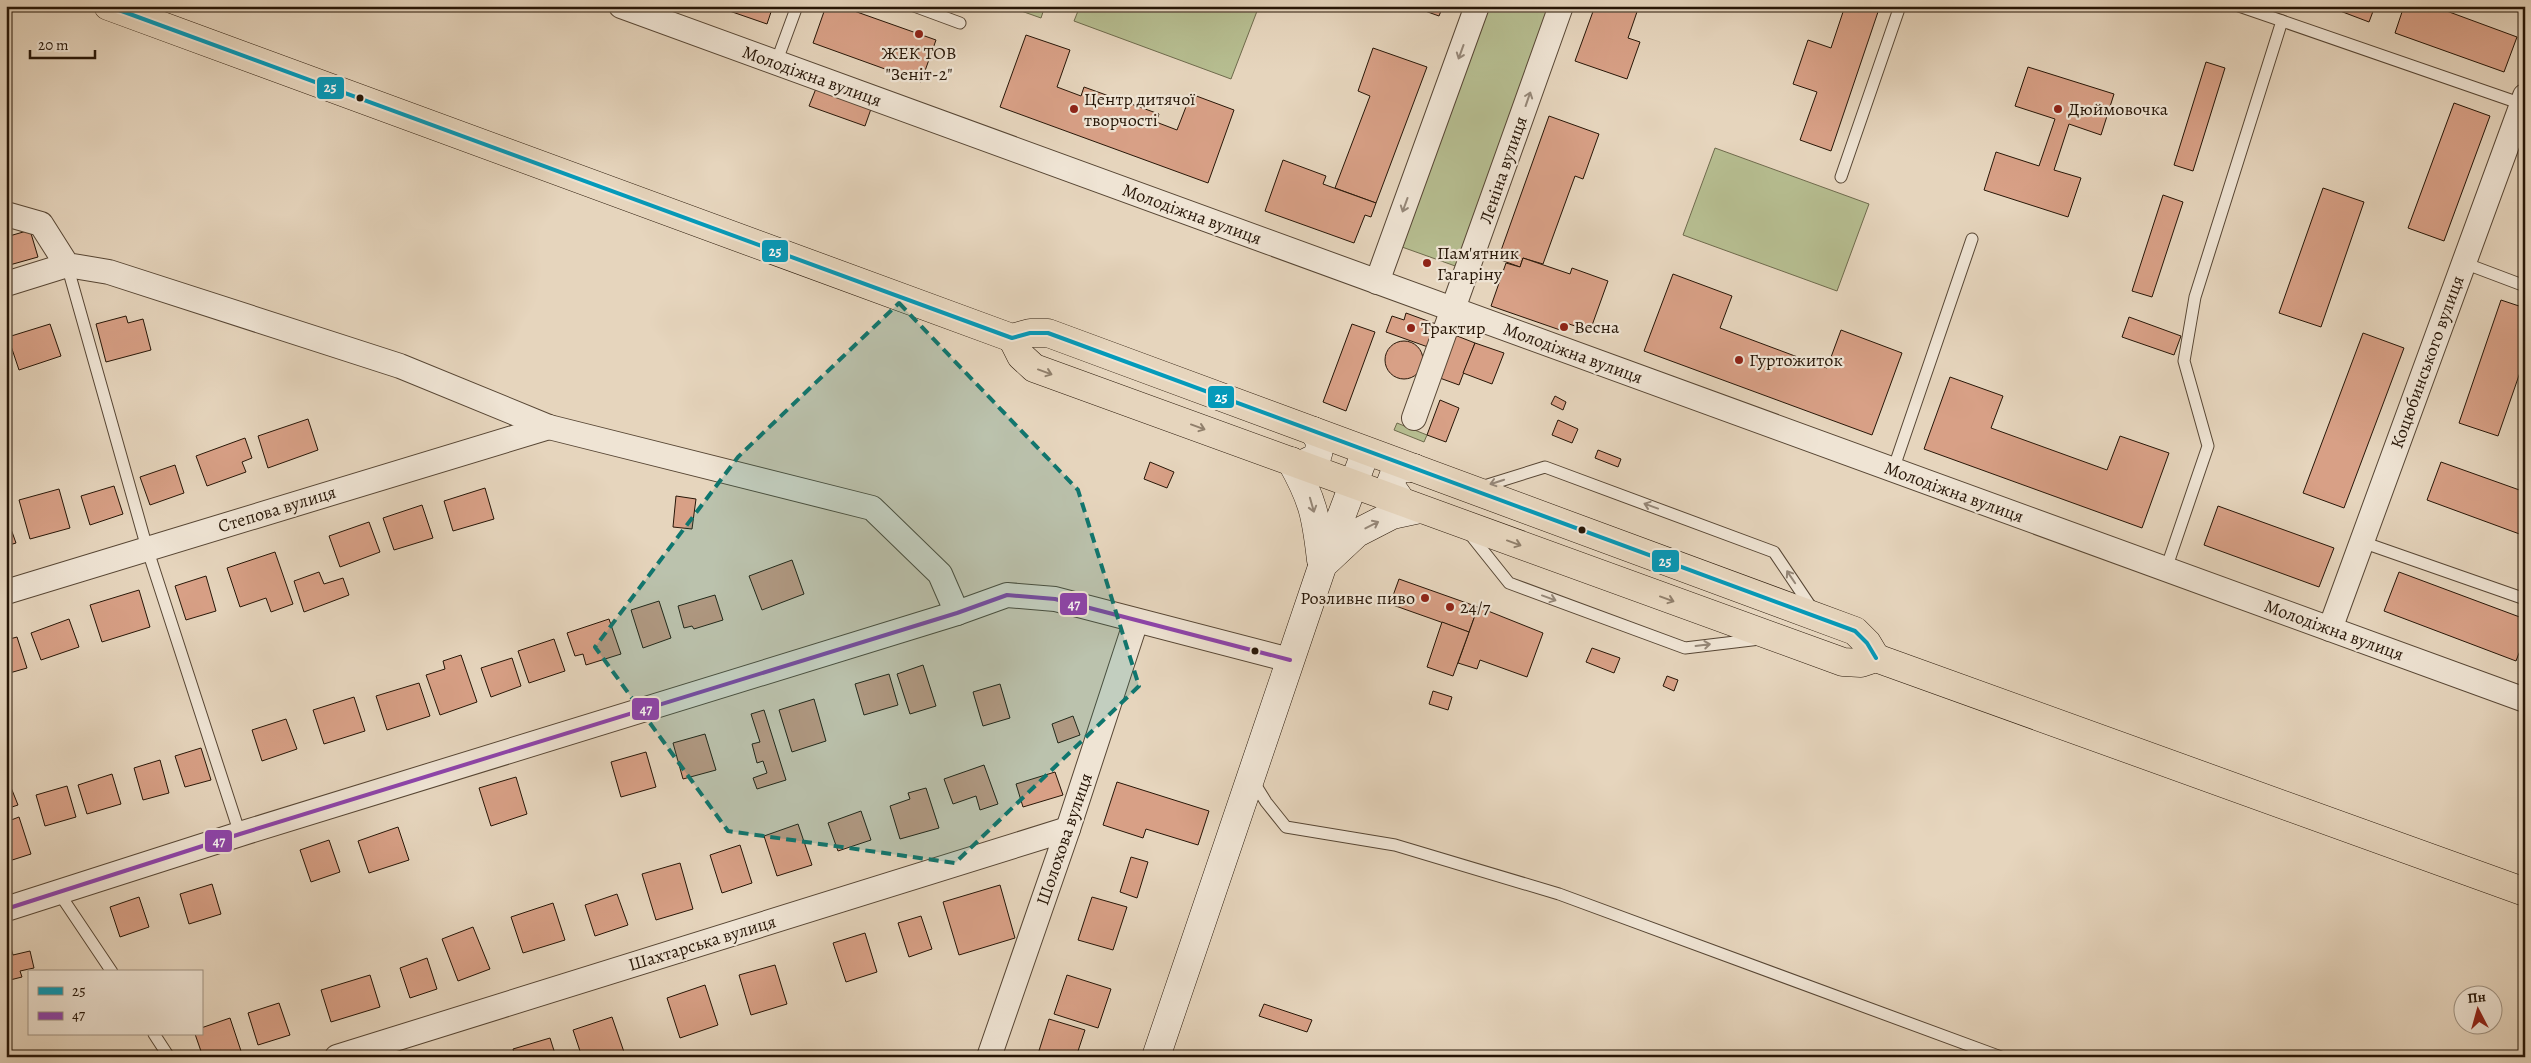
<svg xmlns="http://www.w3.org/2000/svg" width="2531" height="1063" viewBox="0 0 2531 1063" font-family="Alegreya,serif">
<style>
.green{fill:#b6bd90;stroke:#6e6a4c}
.building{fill:#d8a086;stroke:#271607}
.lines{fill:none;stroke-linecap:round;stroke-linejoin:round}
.lane-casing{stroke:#574634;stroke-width:13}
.street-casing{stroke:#574634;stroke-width:26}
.secondary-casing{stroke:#271607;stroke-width:29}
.highway-casing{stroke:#271607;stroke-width:29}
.lane{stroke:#efe4d4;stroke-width:11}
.street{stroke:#efe4d4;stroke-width:24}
.secondary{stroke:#efe4d4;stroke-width:28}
.highway{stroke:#e6d5bd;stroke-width:28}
.bus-1-casing{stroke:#efe4d4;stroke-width:8}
.bus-2-casing{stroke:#efe4d4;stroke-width:8}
.bus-1{stroke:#049aba;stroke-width:4}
.bus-2{stroke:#8e44ad;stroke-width:4}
.oneway{stroke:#958778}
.oneway2{stroke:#907f6b}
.marked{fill:#0f766e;fill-opacity:0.2;stroke:#0f766e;stroke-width:4;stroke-dasharray:10 6;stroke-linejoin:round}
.poi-dot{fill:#8f2418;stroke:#efe4d4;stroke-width:2}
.bus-dot{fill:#271607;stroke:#efe4d4;stroke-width:2}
.labels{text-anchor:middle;stroke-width:4.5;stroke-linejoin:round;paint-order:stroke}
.poi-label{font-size:18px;fill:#271607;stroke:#efe4d4;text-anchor:start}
.street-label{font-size:18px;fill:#271607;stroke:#efe4d4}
.line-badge{stroke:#efe4d4;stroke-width:2}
.badge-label{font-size:14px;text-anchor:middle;font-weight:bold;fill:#fff}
</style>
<rect width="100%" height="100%" fill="#e6d5bd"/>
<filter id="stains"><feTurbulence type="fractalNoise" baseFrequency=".004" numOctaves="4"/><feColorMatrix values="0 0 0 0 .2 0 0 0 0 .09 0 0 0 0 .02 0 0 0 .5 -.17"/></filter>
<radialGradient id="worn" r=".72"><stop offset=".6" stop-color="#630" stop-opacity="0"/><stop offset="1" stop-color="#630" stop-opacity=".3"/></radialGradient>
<g class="green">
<path d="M1007 6H1045L1041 18Z"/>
<path d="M1080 6H1259L1231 79 1074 21Z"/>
<path d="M1489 6H1553L1458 267 1402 247Z"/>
<path d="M1715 148 1869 204 1837 291 1683 235Z"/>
<path d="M1397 423 1427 435 1424 442 1394 430Z"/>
</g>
<g class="building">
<path d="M715 6H773L767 24Z"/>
<path d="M826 6H840L936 40 921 82 813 43Z"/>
<path d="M1411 6H1443L1439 16Z"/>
<path d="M1595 6H1639L1628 38 1640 42 1627 79 1575 61Z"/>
<path d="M1845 6H1880L1831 151 1800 140 1817 92 1793 84 1808 40 1831 48Z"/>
<path d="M2327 6H2375L2369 22Z"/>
<path d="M2404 6H2433L2517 37 2504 72 2395 33Z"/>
<path d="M1026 35 1070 50 1057 87 1081 96 1084 87 1159 114 1156 122 1177 130 1191 94 1234 110 1208 183 1000 107Z"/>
<path d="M1373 48 1427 67 1376 203 1335 188 1370 96 1358 91Z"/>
<path d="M2206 62 2225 68 2193 171 2174 165Z"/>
<path d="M2028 67 2114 94 2101 135 2069 124 2054 170 2081 178 2068 217 1984 190 1996 152 2039 166 2055 119 2015 106Z"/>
<path d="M817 86 872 106 865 126 809 106Z"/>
<path d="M2454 103 2490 116 2444 241 2408 228Z"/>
<path d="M1549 116 1599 134 1583 179 1575 176 1543 264 1523 258 1520 267 1498 259Z"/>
<path d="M1283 160 1326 176 1323 184 1376 203 1371 217 1365 215 1354 243 1265 211Z"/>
<path d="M2323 188 2364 202 2321 327 2279 313Z"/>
<path d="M2163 195 2183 202 2152 297 2132 291Z"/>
<path d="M30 230 38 257 6 266V237Z"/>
<path d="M1523 258 1570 274 1572 268 1608 281 1590 331 1566 323 1563 331 1491 306 1506 263 1520 267Z"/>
<path d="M1673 274 1732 296 1720 328 1827 368 1841 330 1902 353 1872 435 1644 351Z"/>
<path d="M2501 300 2525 308V358L2498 436 2459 423Z"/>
<path d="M1406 313 1436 324 1428 347 1386 332 1392 316 1404 320Z"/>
<path d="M126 316 128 323 143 319 151 350 106 362 96 324Z"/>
<path d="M2129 317 2181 336 2174 355 2122 337Z"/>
<path d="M50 324 61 356 19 370 8 337Z"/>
<path d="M1352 324 1375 332 1346 411 1323 402Z"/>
<path d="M2363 333 2404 348 2344 508 2303 493Z"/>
<path d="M1452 334 1475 343 1459 385 1437 377Z"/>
<circle cx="1404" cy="360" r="19"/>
<path d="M1475 343 1504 353 1492 384 1463 373Z"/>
<path d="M1950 377 2003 396 1991 428 2107 470 2120 436 2169 453 2142 528 1924 449Z"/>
<path d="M1555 396 1566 402 1563 410 1551 404Z"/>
<path d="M1440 400 1459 408 1446 442 1427 435Z"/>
<path d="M308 419 318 450 268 468 258 436Z"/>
<path d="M1558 420 1578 429 1572 443 1552 435Z"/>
<path d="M245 438 252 458 242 462 246 472 207 486 196 456Z"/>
<path d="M1598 450 1621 459 1618 467 1595 458Z"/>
<path d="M1150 462 1174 472 1167 488 1144 479Z"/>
<path d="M2441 462 2525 492V536L2427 500Z"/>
<path d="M175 465 184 493 150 505 140 477Z"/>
<path d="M114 486 123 514 90 525 81 496Z"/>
<path d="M485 488 494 519 453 531 444 501Z"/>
<path d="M59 489 70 528 30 539 19 500Z"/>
<path d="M676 496 696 499 692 529 673 527Z"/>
<path d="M422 505 433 538 394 550 383 518Z"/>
<path d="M2218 506 2334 548 2319 587 2204 545Z"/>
<path d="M6 515 16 543 6 546Z"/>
<path d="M369 522 380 552 340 567 329 536Z"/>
<path d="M275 552 293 604 271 612 266 598 240 607 227 568Z"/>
<path d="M792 560 804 594 762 610 749 576Z"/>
<path d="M319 572 324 584 343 578 349 595 304 612 294 581Z"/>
<path d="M2399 572 2525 619V638L2516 661 2384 611Z"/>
<path d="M206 576 216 611 186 620 175 586Z"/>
<path d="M1399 579 1478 607 1469 632 1390 604Z"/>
<path d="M139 590 150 627 102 642 90 605Z"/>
<path d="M715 595 723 620 694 629 692 626 684 628 678 606Z"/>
<path d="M659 601 671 638 643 648 631 610Z"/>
<path d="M1478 607 1543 633 1527 677 1480 660 1477 669 1458 663Z"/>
<path d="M69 619 79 647 41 660 31 633Z"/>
<path d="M609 619 621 654 586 665 583 654 575 656 567 633Z"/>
<path d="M1442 622 1469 632 1453 676 1427 667Z"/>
<path d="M17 637 27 668 6 674V640Z"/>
<path d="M554 639 565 671 529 683 518 651Z"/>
<path d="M1592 648 1620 658 1614 673 1586 662Z"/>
<path d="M461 655 477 702 440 715 426 675 445 669 443 661Z"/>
<path d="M512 658 521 686 491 697 481 668Z"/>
<path d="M923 665 936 706 910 714 897 674Z"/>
<path d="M889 674 898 705 864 715 855 684Z"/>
<path d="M1667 676 1678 680 1674 691 1663 686Z"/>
<path d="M419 683 430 716 387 730 376 696Z"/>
<path d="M1000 684 1010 718 983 726 973 692Z"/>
<path d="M1433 691 1452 697 1448 710 1429 704Z"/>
<path d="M354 697 365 731 324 744 313 710Z"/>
<path d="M814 699 826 741 792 752 779 710Z"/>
<path d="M764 710 786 780 757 789 753 778 767 773 763 761 757 763 752 744 760 742 751 714Z"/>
<path d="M1073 716 1080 735 1058 743 1052 724Z"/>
<path d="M286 719 297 749 262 761 252 730Z"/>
<path d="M705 734 716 770 683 779 673 743Z"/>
<path d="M201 748 211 780 185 787 175 756Z"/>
<path d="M646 752 656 787 621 797 611 762Z"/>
<path d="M160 760 169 793 143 800 134 768Z"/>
<path d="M984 765 998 804 980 810 976 796 953 804 944 779Z"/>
<path d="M1055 772 1063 795 1023 807 1016 784Z"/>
<path d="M112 774 121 804 87 814 78 785Z"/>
<path d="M6 775 18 805 6 809Z"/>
<path d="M516 777 527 814 491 826 479 788Z"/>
<path d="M1117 782 1209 811 1198 845 1146 829 1143 838 1103 825Z"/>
<path d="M67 786 76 817 45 826 36 795Z"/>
<path d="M926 788 939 828 900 839 890 806 910 799 908 793Z"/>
<path d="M861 811 871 840 838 851 828 823Z"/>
<path d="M19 817 31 854 6 862V822Z"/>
<path d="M798 824 812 865 777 876 764 836Z"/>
<path d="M398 827 409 860 369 873 358 841Z"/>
<path d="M329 840 340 872 311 882 300 850Z"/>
<path d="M740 845 752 883 722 893 710 855Z"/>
<path d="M1131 857 1148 862 1137 898 1120 892Z"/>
<path d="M680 863 693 909 656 920 642 874Z"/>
<path d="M212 884 221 914 189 924 180 894Z"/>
<path d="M1000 885 1015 938 959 955 943 902Z"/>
<path d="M617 894 628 925 595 936 585 905Z"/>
<path d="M139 897 149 927 120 937 110 907Z"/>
<path d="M1092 897 1127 907 1113 950 1078 940Z"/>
<path d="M553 903 565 940 523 953 511 917Z"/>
<path d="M921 916 932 949 909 957 898 923Z"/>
<path d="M473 927 490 969 458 981 442 939Z"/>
<path d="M865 933 877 972 846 982 833 943Z"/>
<path d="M11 948 13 955 30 951 34 968 20 971 22 977 6 981V949Z"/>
<path d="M427 958 437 989 410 998 400 968Z"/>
<path d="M775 965 787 1004 751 1015 739 975Z"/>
<path d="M370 975 380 1007 331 1022 321 990Z"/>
<path d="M1067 975 1111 989 1098 1028 1054 1014Z"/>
<path d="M705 985 718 1025 680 1038 667 998Z"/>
<path d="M279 1003 290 1035 258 1045 248 1013Z"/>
<path d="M1264 1004 1312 1020 1307 1032 1259 1016Z"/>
<path d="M612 1017 624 1052 609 1057H582L573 1030Z"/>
<path d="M230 1018 241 1051 224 1057H203L195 1034H201V1028Z"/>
<path d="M1049 1019 1085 1030 1076 1057H1037Z"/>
<path d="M550 1038 556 1057H515L513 1049Z"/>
<path d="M890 1053 891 1057H878Z"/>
</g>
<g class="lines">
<defs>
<g id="lane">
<path d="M914 6 960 23"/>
<path d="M2239 6 2522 104"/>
<path d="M776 63 797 6"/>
<path d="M1841 177 1900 6"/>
<path d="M2464 263 2525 286"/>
<path d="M67 265 147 548 240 834"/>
<path d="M1893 470 1972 239"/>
<path d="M1481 487 1545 467 1774 552 1813 610"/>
<path d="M1469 533 1509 583 1685 648 1760 639"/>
<path d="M2362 542 2525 599"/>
<path d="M2166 569 2208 446 2184 361 2195 297 2282 21"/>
<path d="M1253 781 1266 802 1286 827 1395 845 1559 894 2001 1057"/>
<path d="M59 893 112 972"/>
<path d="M154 1034 169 1057"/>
</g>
<g id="street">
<path d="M621 6 2525 700"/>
<path d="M6 214 41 224 67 265 109 272 400 366 549 427 872 508 940 574 957 613"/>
<path d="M1377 282 1477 6"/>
<path d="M6 284 67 265"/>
<path d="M1414 418 1561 6"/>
<path d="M6 592 549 427"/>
<path d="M2330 629 2525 96"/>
<path d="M6 909 240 834 957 613 1007 595 1055 599 1290 660"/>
<path d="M337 1057 1068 829"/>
<path d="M989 1057 1068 829 1136 621"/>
</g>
<g id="secondary">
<path d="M1291 461C1313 500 1316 516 1321 560"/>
<path d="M1301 465 1317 457C1321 445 1321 441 1313 431"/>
<path d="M1402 502 1390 485 1395 472 1404 468H1414"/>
<path d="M1326 562 1357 533 1392 515 1420 509"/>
<path d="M1156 1057 1322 567 1366 451"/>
</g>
<g id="highway">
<path d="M108 6 1012 338 1030 333H1048L1855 631 1867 643 1876 658"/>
<path d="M1012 338 1021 356 1034 368 1843 662 1861 663 1876 658 2525 892"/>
</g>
</defs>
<use href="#lane" class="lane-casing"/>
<use href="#street" class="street-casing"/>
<use href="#secondary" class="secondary-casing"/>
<use href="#highway" class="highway-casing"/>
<use href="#lane" class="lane"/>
<use href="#street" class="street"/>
<use href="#secondary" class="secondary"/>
<use href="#highway" class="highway"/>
<defs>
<path id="bus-1" d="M108 6 1012 338 1030 333H1048L1855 631 1867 643 1876 658"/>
<path id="bus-2" d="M6 909 240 834 957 613 1007 595 1055 599 1290 660"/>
</defs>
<use href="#bus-1" class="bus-1-casing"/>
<use href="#bus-2" class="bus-2-casing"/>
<use href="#bus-1" class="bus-1"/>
<use href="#bus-2" class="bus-2"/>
</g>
<defs><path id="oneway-shaft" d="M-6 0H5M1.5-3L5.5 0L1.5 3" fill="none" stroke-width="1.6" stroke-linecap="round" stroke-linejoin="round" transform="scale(1.25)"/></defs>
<g class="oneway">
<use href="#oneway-shaft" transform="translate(1461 52) rotate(110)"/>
<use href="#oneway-shaft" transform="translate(1528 99) rotate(-71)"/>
<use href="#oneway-shaft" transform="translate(1405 205) rotate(110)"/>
<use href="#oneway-shaft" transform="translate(1497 482) rotate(162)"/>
<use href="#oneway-shaft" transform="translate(1312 505) rotate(74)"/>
<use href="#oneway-shaft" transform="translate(1651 506) rotate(-160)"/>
<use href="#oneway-shaft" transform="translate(1372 525) rotate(-27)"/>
<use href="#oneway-shaft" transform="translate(1791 577) rotate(-124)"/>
<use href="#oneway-shaft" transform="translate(1549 598) rotate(20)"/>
<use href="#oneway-shaft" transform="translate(1703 645) rotate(-7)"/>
</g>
<g class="oneway2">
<use href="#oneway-shaft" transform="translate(1045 372) rotate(20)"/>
<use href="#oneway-shaft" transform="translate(1198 427) rotate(20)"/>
<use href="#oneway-shaft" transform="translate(1514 543) rotate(20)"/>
<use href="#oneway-shaft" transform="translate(1667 599) rotate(20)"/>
</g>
<path class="marked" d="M899 303 1078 490 1139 686 955 863 728 831 595 647 738 457Z"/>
<g class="poi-dot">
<circle cx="919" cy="34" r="5"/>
<circle cx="1074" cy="109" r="5"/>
<circle cx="2058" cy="109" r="5"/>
<circle cx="1427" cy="263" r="5"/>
<circle cx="1564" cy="327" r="5"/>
<circle cx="1411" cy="328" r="5"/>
<circle cx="1739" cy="360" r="5"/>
<circle cx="1425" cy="598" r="5"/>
<circle cx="1450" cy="607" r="5"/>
</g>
<g class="bus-dot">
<circle cx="360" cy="98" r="4.5"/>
<circle cx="1582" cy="530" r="4.5"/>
<circle cx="1255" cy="651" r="4.5"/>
</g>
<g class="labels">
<g class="poi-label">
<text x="919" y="59" text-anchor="middle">ЖЕК ТОВ<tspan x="919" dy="21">"Зеніт-2"</tspan></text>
<text x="1084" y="105">Центр дитячої<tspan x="1084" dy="21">творчості</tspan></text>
<text x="2068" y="115">Дюймовочка</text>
<text x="1437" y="259">Пам'ятник<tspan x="1437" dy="21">Гагаріну</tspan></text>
<text x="1574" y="333">Весна</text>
<text x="1421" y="334">Трактир</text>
<text x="1749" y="366">Гуртожиток</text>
<text x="1415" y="604" text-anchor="end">Розливне пиво</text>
<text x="1460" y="613">24/7</text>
</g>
<g class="street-label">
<text transform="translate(812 76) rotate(20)" y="6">Молодіжна вулиця</text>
<text transform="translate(1503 170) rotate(-71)" y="6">Леніна вулиця</text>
<text transform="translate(1192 214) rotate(20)" y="6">Молодіжна вулиця</text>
<text transform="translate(1573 353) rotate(20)" y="6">Молодіжна вулиця</text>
<text transform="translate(2427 362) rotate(-70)" y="6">Коцюбинського вулиця</text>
<text transform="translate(1954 492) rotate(20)" y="6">Молодіжна вулиця</text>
<text transform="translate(277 509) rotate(-17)" y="6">Степова вулиця</text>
<text transform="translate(2334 630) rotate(20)" y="6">Молодіжна вулиця</text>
<text transform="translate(1064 839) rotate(-71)" y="6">Шолохова вулиця</text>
<text transform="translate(702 943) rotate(-17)" y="6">Шахтарська вулиця</text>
</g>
</g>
<g class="line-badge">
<rect x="316" y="76" width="29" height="24" rx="5" fill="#049aba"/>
<rect x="761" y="239" width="28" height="24" rx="5" fill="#049aba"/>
<rect x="1207" y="385" width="28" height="24" rx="5" fill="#049aba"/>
<rect x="1651" y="549" width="29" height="24" rx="5" fill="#049aba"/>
<rect x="1059" y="592" width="29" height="24" rx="5" fill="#8e44ad"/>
<rect x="631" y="697" width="29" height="24" rx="5" fill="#8e44ad"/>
<rect x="204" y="829" width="29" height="24" rx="5" fill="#8e44ad"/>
</g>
<g class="badge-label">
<text x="330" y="92">25</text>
<text x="775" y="256">25</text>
<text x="1221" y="402">25</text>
<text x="1665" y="566">25</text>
<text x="1074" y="609">47</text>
<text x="646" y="714">47</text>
<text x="219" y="846">47</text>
</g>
<rect width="2531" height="1063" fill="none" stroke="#e6d5bd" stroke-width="25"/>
<rect x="8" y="8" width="2516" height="1048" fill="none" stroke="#271607" stroke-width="2.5"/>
<rect x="12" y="12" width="2506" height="1038" fill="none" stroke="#271607"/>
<rect x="28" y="970" width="175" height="65" fill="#efe4d4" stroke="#9f9282"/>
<rect x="38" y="987" width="25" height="8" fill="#049aba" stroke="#9f9282"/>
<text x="72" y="996" font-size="15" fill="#271607">25</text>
<rect x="38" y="1012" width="25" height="8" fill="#8e44ad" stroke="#9f9282"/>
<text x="72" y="1020" font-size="15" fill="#271607">47</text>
<g transform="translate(2478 1010) rotate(354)"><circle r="24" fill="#efe4d4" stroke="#9f9282"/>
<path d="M0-4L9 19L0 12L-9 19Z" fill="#8f2418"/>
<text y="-8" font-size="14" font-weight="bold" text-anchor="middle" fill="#271607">Пн</text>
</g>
<path d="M30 50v8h65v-8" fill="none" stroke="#271607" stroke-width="2.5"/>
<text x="38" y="50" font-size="15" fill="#271607" stroke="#efe4d4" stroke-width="4" paint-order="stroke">20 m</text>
<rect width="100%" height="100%" filter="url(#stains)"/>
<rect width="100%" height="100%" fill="url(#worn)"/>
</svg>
